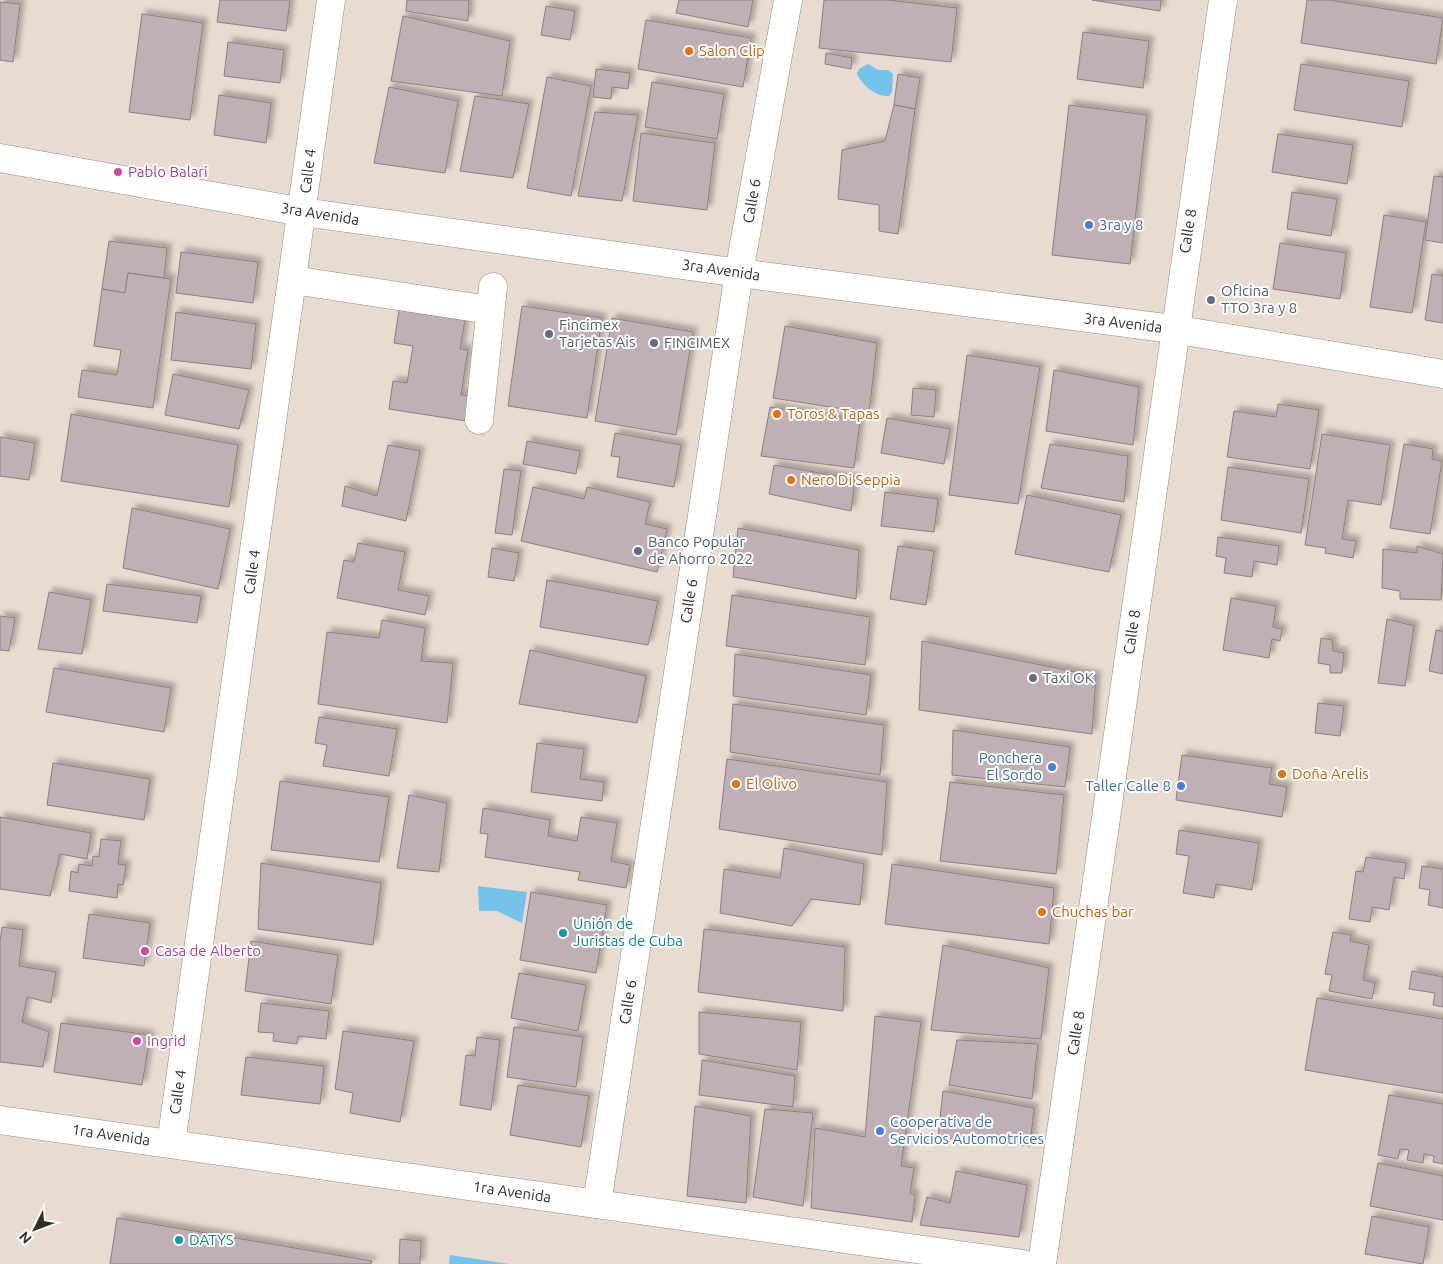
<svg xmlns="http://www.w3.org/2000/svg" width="1443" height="1264" viewBox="0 0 1443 1264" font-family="Ubuntu,sans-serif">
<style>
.water{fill:#74c3eb}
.building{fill:#c0afb5;stroke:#8e7e84;filter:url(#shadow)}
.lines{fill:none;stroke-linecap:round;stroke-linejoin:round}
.minor-casing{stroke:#958b7f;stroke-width:29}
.major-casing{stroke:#958b7f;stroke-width:29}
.minor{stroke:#fff;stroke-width:28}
.major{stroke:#fff;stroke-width:28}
.food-dot{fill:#e8710a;stroke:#fff;stroke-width:2}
.hotel-dot{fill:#d1479c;stroke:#fff;stroke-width:2}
.shop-dot{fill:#3f7fe0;stroke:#fff;stroke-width:2}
.service-dot{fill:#5c6f8a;stroke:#fff;stroke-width:2}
.culture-dot{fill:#0f9aa8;stroke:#fff;stroke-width:2}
.labels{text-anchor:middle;stroke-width:4;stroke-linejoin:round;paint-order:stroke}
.food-label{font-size:15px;fill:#c56008;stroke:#fff;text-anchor:start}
.street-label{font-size:15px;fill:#322e29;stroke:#fff}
.hotel-label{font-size:15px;fill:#b23c85;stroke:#fff;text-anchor:start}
.shop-label{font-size:15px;fill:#366cbe;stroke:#fff;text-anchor:start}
.service-label{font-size:15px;fill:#4e5e75;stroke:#fff;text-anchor:start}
.culture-label{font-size:15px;fill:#0d838f;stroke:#fff;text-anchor:start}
</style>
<defs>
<filter id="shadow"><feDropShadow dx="4.5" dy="-4.5" stdDeviation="2.5" flood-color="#0004"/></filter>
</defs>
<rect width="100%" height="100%" fill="#e8dcd0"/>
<g class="water">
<path d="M868 64 878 70H888L893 74 892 92 889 96C876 97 863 86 857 74L859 69Z"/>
<path d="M478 886 527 892 522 923 497 911H479Z"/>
<path d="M450 1255 509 1264H449Z"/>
</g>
<g class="building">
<path d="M220 0H290L286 31 217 22Z"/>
<path d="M407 0H469L468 21 406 11Z"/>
<path d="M679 0H753L748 27 676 13Z"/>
<path d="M824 0H888L957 8 951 62 819 48Z"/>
<path d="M1092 0H1161L1160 11Z"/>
<path d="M1307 0H1329L1443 18 1436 64 1301 43Z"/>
<path d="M0 2 20 4 13 62 0 60Z"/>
<path d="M546 6 575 11 570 40 541 35Z"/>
<path d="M142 14 203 23 190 120 129 112Z"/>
<path d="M403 16 510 41 502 96 391 81Z"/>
<path d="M646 20 751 38 743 87 638 69Z"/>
<path d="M1083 32 1149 41 1143 88 1077 79Z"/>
<path d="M228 42 284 50 280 83 224 76Z"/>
<path d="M826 53 852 58 851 69 825 64Z"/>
<path d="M1301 64 1409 81 1402 127 1294 110Z"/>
<path d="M596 69 630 73 628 89 612 87 611 99 593 97Z"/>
<path d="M898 74 920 78 915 109 894 105Z"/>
<path d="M547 77 591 86 571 196 527 188Z"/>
<path d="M652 82 724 94 717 139 645 127Z"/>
<path d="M389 87 458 101 445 173 374 163Z"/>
<path d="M219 95 271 103 266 143 214 135Z"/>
<path d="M475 96 529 104 513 178 460 171Z"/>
<path d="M894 105 915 109 898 234 879 231V205L838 199 842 150 885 141Z"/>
<path d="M1069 105 1147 115 1130 264 1052 255Z"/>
<path d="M595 112 638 115 622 201 578 196Z"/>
<path d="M641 133 715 143 707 210 633 201Z"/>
<path d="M1278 134 1353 145 1347 184 1272 172Z"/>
<path d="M1434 176 1443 177V243L1425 240Z"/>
<path d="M1292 192 1337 199 1331 236 1287 229Z"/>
<path d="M1384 215 1426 222 1412 313 1370 307Z"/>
<path d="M109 241 167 248 164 278 128 273 125 293 102 289Z"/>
<path d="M1280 243 1346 253 1340 299 1273 289Z"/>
<path d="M181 252 258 262 253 303 176 293Z"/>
<path d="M128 273 171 279 153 408 78 397 82 370 117 375 121 350 94 346 102 289 125 293Z"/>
<path d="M1432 274 1443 276V323L1425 320Z"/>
<path d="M522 306 602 318 587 418 508 406Z"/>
<path d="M399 310 465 320 460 349 468 350 461 395 470 396 466 421 389 409 393 381 407 383 413 346 394 343Z"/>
<path d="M176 312 256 324 251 369 171 360Z"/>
<path d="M612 318 693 332 676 435 595 421Z"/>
<path d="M785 326 877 343 869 413 773 398Z"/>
<path d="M967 355 1040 367 1018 504 949 495Z"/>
<path d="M1054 370 1139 387 1133 445 1046 431Z"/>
<path d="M173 374 249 390 239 429 165 415Z"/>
<path d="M913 388 936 390 934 417 911 415Z"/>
<path d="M1278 404 1319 410 1310 469 1227 457 1234 411 1276 417Z"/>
<path d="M770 407 860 421 854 468 761 456Z"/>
<path d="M71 414 238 445 229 507 61 481Z"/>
<path d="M887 418 950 429 944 464 881 453Z"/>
<path d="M615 433 681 445 674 487 617 477 620 457 611 456Z"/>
<path d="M1322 434 1390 445 1381 505 1348 500 1342 539 1356 541 1353 558 1325 553 1326 548 1305 545Z"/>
<path d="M0 437 35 443 29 480 0 476Z"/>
<path d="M527 441 580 451 576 474 523 464Z"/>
<path d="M1050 444 1128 456 1124 502 1041 488Z"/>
<path d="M1404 444 1433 449 1432 459 1442 461 1430 534 1390 528Z"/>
<path d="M388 445 420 451 406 521 342 506 345 486 377 496Z"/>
<path d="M774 465 855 479 851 511 769 494Z"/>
<path d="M1228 467 1309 479 1301 533 1221 520Z"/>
<path d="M504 469 521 471 512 535 495 533Z"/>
<path d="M533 487 584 499 587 487 650 502 645 524 667 529 657 572 521 541Z"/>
<path d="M885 492 938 499 934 532 881 526Z"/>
<path d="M1027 495 1121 515 1109 572 1015 554Z"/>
<path d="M132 508 230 529 218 589 123 568Z"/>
<path d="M738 528 859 550 856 599 733 577Z"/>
<path d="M1218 537 1279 546 1277 565 1254 561 1252 577 1224 573 1226 558 1216 556Z"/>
<path d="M358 543 405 552 398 590 429 596 425 615 337 598 344 560 354 562Z"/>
<path d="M898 546 934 551 926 605 890 599Z"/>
<path d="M1417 546 1443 554 1441 600 1400 599V591L1382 588 1383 549 1417 553Z"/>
<path d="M492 548 519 553 514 581 488 577Z"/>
<path d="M547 580 658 601 648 645 540 627Z"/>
<path d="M107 584 201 596 197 623 103 611Z"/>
<path d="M49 592 91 600 82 654 38 649Z"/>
<path d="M732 595 870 617 865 665 726 646Z"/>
<path d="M1231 598 1276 606 1273 627 1282 629 1280 641 1272 639 1269 658 1223 650Z"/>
<path d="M0 616 15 618 9 651 0 650Z"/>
<path d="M1387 619 1414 626 1405 686 1378 683Z"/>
<path d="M382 620 425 628 421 661 453 663 447 723 318 704 327 632 379 638Z"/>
<path d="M1436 630 1443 631V674L1429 671Z"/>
<path d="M1321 638 1332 640 1333 651 1344 653 1342 673H1330V665L1318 663Z"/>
<path d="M922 641 1096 676 1092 734 919 710Z"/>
<path d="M530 650 646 676 637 723 519 704Z"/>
<path d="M735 654 871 675 866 715 733 696Z"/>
<path d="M54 668 171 688 164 732 46 712Z"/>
<path d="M1318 703 1344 706 1340 736 1315 733Z"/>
<path d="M733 704 884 725 880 775 730 752Z"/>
<path d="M319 717 397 729 389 776 323 766 327 745 315 743Z"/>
<path d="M953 730 1070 747 1065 787 952 775Z"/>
<path d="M537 743 584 749 580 779 604 782 602 801 531 792Z"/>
<path d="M1182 755 1272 768 1269 784 1287 787 1282 817 1176 800Z"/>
<path d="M727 759 887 782 882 855 719 829Z"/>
<path d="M53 763 150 779 144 820 47 805Z"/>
<path d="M280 781 389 797 379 862 271 850Z"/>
<path d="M950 782 1064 795 1056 874 940 861Z"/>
<path d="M409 795 447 803 439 872 397 868Z"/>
<path d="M483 808 550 820 548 836 577 841 581 817 617 823 611 861 630 865 626 888 578 880 580 872 485 857 488 834 480 833Z"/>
<path d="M0 817 91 833 87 859 60 854 50 896 0 889Z"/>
<path d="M1179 830 1259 843 1252 890 1216 884 1214 898 1183 893 1189 856 1176 854Z"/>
<path d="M101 839 121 841 118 864 126 865 123 885 118 884 117 898 69 891 71 871 78 873 79 864 92 866 93 856 99 857Z"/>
<path d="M784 848 864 864 860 905 811 899 792 926 720 913 724 869 780 878Z"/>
<path d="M1366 857 1406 863 1404 879 1394 877 1389 910 1372 907 1370 922 1349 919 1356 871 1363 872Z"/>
<path d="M261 863 381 883 373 945 258 929Z"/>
<path d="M892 864 1054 888 1049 944 885 924Z"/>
<path d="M1422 866 1443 869V908L1428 905 1430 890 1419 888Z"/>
<path d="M531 892 607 905 596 973 520 960Z"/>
<path d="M89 914 150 923 144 966 83 958Z"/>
<path d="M2 927 23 930 19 966 56 972 51 1003 27 997 22 1022 49 1032 43 1067 0 1062V941Z"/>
<path d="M704 929 845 947 843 1011 698 992Z"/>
<path d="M1333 932 1351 935 1350 941 1369 945 1363 980 1375 983 1372 999 1329 991 1332 975 1325 974Z"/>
<path d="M251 941 338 955 331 1004 245 991Z"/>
<path d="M943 945 1049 968 1041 1039 931 1030Z"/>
<path d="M1412 971 1443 977V1007L1433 1005 1435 993 1409 989Z"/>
<path d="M519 973 586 985 578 1031 511 1018Z"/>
<path d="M1317 998 1443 1019V1093L1305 1070Z"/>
<path d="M261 1003 329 1011 326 1039 298 1036 297 1044 273 1041 274 1033 258 1032Z"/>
<path d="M699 1012 801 1022 797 1070 699 1054Z"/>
<path d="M875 1016 921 1022 901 1166 914 1168 910 1193 915 1195 912 1222 811 1208 815 1128 865 1137Z"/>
<path d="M61 1023 150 1035 142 1085 54 1072Z"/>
<path d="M514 1027 583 1037 576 1087 507 1077Z"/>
<path d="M343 1031 414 1041 400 1122 350 1113 353 1093 335 1089Z"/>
<path d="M477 1037 500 1040 491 1110 460 1105 466 1055 475 1056Z"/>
<path d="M957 1040 1038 1044 1032 1099 949 1085Z"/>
<path d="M246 1057 324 1066 320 1104 241 1095Z"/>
<path d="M702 1060 795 1076 793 1107 699 1095Z"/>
<path d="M518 1085 589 1096 581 1147 510 1135Z"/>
<path d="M943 1091 1034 1108 1030 1146 938 1137Z"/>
<path d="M1389 1095 1443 1104V1164L1433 1162 1434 1156 1424 1154 1423 1163 1407 1160 1409 1150 1400 1149 1398 1159 1378 1155Z"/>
<path d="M695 1106 751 1116 746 1203 687 1196Z"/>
<path d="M765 1109 813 1113 803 1206 753 1197Z"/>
<path d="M1378 1163 1443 1176V1220L1370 1206Z"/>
<path d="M956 1171 1027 1185 1019 1237 920 1225 927 1197 950 1203Z"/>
<path d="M1372 1216 1429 1227 1423 1264 1365 1254Z"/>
<path d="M117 1218 372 1261 371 1264H110Z"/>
<path d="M400 1239 421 1241 420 1264H399Z"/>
</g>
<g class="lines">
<defs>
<g id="minor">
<path d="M293 280 490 310"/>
<path d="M479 420 493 287"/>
<path d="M0 1120 1023 1264"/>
<path d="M171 1144 331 0"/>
<path d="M597 1204 739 273 788 0"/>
<path d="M1042 1264C1105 843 1159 421 1223 0"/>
</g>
<path id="major" d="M0 158 303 212 739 273 1173 329 1443 374"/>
</defs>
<use href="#minor" class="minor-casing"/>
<use href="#major" class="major-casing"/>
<use href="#minor" class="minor"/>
<use href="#major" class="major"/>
</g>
<g class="food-dot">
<circle cx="689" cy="51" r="5"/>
<circle cx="777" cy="414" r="5"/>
<circle cx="791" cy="480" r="5"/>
<circle cx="1282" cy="774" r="5"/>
<circle cx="736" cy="784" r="5"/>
<circle cx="1042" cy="912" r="5"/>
</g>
<g class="hotel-dot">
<circle cx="118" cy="172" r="5"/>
<circle cx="145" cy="951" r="5"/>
<circle cx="137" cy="1041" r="5"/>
</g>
<g class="shop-dot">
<circle cx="1089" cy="225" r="5"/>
<circle cx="1052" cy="767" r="5"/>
<circle cx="1181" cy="786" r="5"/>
<circle cx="880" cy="1131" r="5"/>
</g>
<g class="service-dot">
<circle cx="1211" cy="300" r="5"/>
<circle cx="549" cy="334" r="5"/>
<circle cx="654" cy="343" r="5"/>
<circle cx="638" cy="551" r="5"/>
<circle cx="1033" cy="678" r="5"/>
</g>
<g class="culture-dot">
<circle cx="563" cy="933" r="5"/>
<circle cx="179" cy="1240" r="5"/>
</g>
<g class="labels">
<g class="food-label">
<text x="699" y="56">Salon Clip</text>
<text x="787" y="419">Toros &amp; Tapas</text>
<text x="801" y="485">Nero Di Seppia</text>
<text x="1292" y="779">Doña Arelis</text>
<text x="746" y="789">El Olivo</text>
<text x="1052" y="917">Chuchas bar</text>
</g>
<g class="street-label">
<text transform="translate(308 171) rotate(-83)" y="5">Calle 4</text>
<text transform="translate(752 201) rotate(-80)" y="5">Calle 6</text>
<text transform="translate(320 214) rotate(9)" y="5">3ra Avenida</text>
<text transform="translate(1188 231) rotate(-81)" y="5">Calle 8</text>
<text transform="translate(721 270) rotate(8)" y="5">3ra Avenida</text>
<text transform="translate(1123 323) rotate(7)" y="5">3ra Avenida</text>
<text transform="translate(252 572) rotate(-82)" y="5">Calle 4</text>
<text transform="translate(689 601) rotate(-81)" y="5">Calle 6</text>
<text transform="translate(1132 632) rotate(-82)" y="5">Calle 8</text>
<text transform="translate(628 1002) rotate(-81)" y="5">Calle 6</text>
<text transform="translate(1076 1033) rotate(-81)" y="5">Calle 8</text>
<text transform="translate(178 1092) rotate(-82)" y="5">Calle 4</text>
<text transform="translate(111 1135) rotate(8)" y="5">1ra Avenida</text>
<text transform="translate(512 1192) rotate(8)" y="5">1ra Avenida</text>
</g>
<g class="hotel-label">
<text x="128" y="177">Pablo Balari</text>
<text x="155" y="956">Casa de Alberto</text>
<text x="147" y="1046">Ingrid</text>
</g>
<g class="shop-label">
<text x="1099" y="230">3ra y 8</text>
<text x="1042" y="763" text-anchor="end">Ponchera<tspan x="1042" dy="17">El Sordo</tspan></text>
<text x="1171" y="791" text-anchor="end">Taller Calle 8</text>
<text x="890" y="1127">Cooperativa de<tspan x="890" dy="17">Servicios Automotrices</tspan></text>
</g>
<g class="service-label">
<text x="1221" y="296">Oficina<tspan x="1221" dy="17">TTO 3ra y 8</tspan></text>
<text x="559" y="330">Fincimex<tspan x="559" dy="17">Tarjetas Ais</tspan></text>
<text x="664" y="348">FINCIMEX</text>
<text x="648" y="547">Banco Popular<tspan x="648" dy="17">de Ahorro 2022</tspan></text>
<text x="1043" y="683">Taxi OK</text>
</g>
<g class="culture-label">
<text x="573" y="929">Unión de<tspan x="573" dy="17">Juristas de Cuba</tspan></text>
<text x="189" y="1245">DATYS</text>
</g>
</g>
<g transform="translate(35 1229) rotate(228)" stroke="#ffffff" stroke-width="4" paint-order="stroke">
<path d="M0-4L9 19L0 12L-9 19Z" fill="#322e29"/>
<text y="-8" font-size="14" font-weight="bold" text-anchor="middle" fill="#322e29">N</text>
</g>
</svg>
